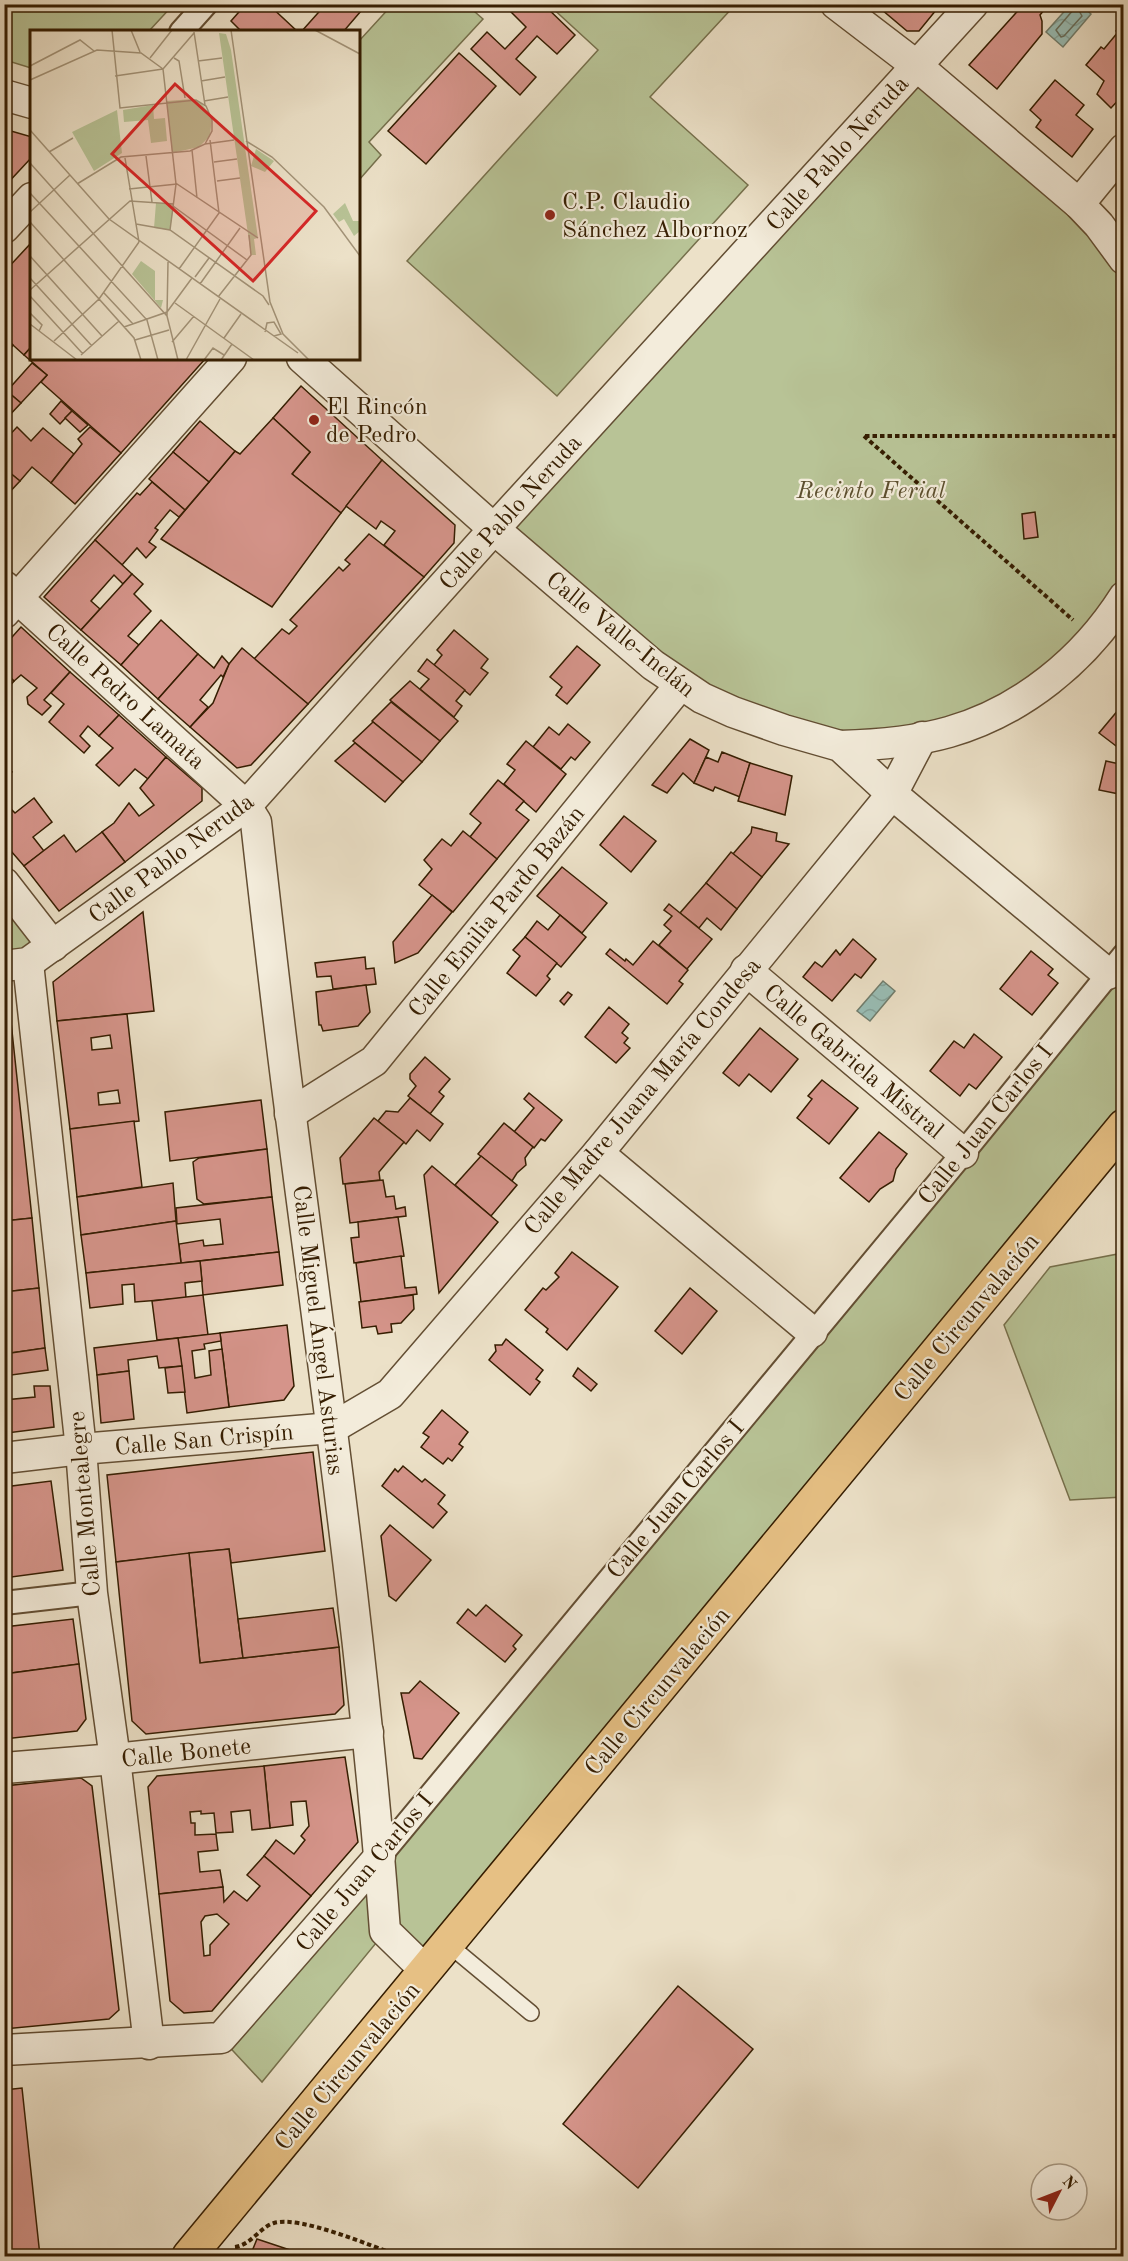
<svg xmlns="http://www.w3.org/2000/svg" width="1128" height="2261" viewBox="0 0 1128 2261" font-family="'Old Standard TT',serif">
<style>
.green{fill:#b8c396;stroke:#76704c;stroke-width:1.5}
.water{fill:url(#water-waves);stroke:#717e6e;stroke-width:1.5}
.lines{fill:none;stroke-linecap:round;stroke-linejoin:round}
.shore{stroke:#676e5c;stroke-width:1.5}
.building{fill:#d5948a;stroke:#351d01;stroke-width:1.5;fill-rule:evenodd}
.service-casing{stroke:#634e33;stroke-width:18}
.pedestrian-casing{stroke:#634e33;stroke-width:26}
.minor-casing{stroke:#634e33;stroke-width:33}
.primary-casing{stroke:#351d01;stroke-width:36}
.path{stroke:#351d01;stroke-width:4;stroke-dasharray:4.5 3;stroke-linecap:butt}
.service{stroke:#f3ecdb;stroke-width:15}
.pedestrian{stroke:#f3ecdb;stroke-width:22}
.minor{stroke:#f3ecdb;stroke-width:30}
.primary{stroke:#e6c084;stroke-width:33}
.poi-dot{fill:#8f2418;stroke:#f3ecdb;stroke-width:2}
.labels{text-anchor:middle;stroke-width:4.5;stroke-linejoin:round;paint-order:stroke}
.street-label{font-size:24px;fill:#351d01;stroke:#f3ecdb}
.poi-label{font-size:24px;fill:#351d01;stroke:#f3ecdb;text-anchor:start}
.park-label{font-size:24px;font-style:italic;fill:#5c4f2e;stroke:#f3ecdb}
.inset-road{fill:none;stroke:#a39378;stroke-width:1.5}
.view{fill:#d62828;fill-opacity:0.15;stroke:#d62828;stroke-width:3}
.inset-edge{fill:none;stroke:#351d01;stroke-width:3}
</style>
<defs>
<pattern id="water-waves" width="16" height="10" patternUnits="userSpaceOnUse" patternTransform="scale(1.5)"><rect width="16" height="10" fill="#99beb6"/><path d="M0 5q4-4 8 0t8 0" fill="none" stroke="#84a39b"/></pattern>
</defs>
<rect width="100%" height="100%" fill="#ece1c8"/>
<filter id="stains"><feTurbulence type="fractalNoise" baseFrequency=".00333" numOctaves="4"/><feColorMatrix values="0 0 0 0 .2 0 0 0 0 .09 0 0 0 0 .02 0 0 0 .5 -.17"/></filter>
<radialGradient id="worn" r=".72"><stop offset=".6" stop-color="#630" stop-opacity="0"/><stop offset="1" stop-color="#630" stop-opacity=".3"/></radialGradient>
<g class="green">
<path d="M4 5 5 4 173 5 149 31 32 32 31 68 5 60Z"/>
<path d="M392 5H467L483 19 369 142 381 155 359 180V41Z"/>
<path d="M549 5H735L650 97 748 185 557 396 407 261 598 50Z"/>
<path d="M917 66 1123 259V597L1044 683 897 742 733 712 494 529Z"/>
<path d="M4 883 53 946 5 966Z"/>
<path d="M1123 955V1126L426 1971 385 1932 262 2082 221 2038Z"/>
<path d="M1123 1253V1497L1070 1500 1004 1325 1050 1267Z"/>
</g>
<g class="water">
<path d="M1070 5H1081L1091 14 1063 47 1046 32Z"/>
<path d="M883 981 895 991 870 1021 857 1011Z"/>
</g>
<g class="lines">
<path class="shore" d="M1074 9H1078L1082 16 1064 36 1061 37 1056 30Z"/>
</g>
<g class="building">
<path d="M246 4H268L298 32H242L231 21Z"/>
<path d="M326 4H367L343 32H301Z"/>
<path d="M512 4H543L575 35 557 54 537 36 516 59 536 77 520 95 471 49 487 32 505 49 526 27 508 9Z"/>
<path d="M875 4H941L919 31H907Z"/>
<path d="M1024 4H1049L1040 15 1042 21V34L997 89 969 65Z"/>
<path d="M1124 22V37L1116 31Z"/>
<path d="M1118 32 1124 37V94L1111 108 1097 94 1104 81 1086 65 1101 47 1104 49Z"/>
<path d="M459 53 496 86 426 164 388 131Z"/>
<path d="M1055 80 1084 105 1076 115 1093 129 1072 157 1036 127 1041 120 1030 110Z"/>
<path d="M4 129 32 137V157L4 187Z"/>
<path d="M32 242V346L24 355 4 337V272Z"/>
<path d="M4 337 13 345 4 357Z"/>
<path d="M32 346V358H206L121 453 41 382 47 375 24 355Z"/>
<path d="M32 363 47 375 21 403 7 391Z"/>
<path d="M301 386 382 460 341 513 292 474 310 452 273 418Z"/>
<path d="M9 393 21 403 4 421V398Z"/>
<path d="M61 401 72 411 60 424 50 414Z"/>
<path d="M72 411 88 425 80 432 65 418Z"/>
<path d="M273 418 310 452 292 474 341 513 272 607 161 539 235 451 240 454Z"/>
<path d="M200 421 235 451 209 482 173 452Z"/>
<path d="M17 427 31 441 43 428 74 454 51 483 32 467 20 481 4 468V441Z"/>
<path d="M90 427 121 453 75 504 51 483 82 444 78 439Z"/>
<path d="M173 452 209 482 185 510 149 479Z"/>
<path d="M382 460 455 525 454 543 424 577 384 545 395 531 381 521 376 529 346 506Z"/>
<path d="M4 468 20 481 4 498Z"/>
<path d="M152 482 185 510 179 517 170 510 155 528 158 530 149 542 156 547 146 558 137 548 122 565 95 540 137 493 140 495Z"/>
<path d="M1035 512 1038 537 1024 539 1022 514Z"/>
<path d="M369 534 424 577 308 704 254 659 282 629 289 634 297 626 290 620 339 567 343 571 350 564 345 560Z"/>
<path d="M95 540 132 574 123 584 114 575 91 601 100 609 81 630 44 597Z"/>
<path d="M132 574 143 584 134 594 151 611 128 636 139 645 121 665 81 630Z"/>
<path d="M161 620 198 654 158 699 121 665Z"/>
<path d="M21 627 70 672 44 700 51 706 42 715 28 704 27 697 37 688 21 675 14 681 4 672V646Z"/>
<path d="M454 630 488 659 481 668 488 673 470 695 434 665 442 655 437 650Z"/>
<path d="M577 646 600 665 567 704 556 695 562 687 550 677Z"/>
<path d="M242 648 308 704 251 765 237 768 190 727 213 703 229 664Z"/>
<path d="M198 654 214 668 222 656 229 664 223 677 221 675 200 700 208 707 190 727 158 699Z"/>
<path d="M427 659 465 690 456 701 462 706 454 717 420 689 429 679 418 671Z"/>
<path d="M4 672 14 681 4 693Z"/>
<path d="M70 672 119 715 99 736 88 726 80 736 90 746 84 753 49 722 64 704 51 693Z"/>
<path d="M410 681 458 721 440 741 390 700Z"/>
<path d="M391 702 440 741 422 762 372 721Z"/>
<path d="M1124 703V752L1099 733Z"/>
<path d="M119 715 166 757 148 779 135 769 119 786 96 765 113 748 99 736Z"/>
<path d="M373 722 422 762 403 782 353 741Z"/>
<path d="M568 724 590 742 575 760 571 757 561 769 533 747 549 727 559 735Z"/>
<path d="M690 739 709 750 694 783 683 773 667 793 652 785Z"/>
<path d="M526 741 566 774 536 812 504 784 515 770 507 764Z"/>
<path d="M355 743 403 782 385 802 335 761Z"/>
<path d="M722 752 750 763 740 797 715 787 713 791 694 783 706 757 718 762Z"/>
<path d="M166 757 202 788V801L125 862 102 832 114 823 129 803 139 816 154 805 140 788Z"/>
<path d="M1106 761 1124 765V795L1099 790Z"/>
<path d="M4 763 12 772 4 778Z"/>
<path d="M750 763 792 776 785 815 738 801Z"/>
<path d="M498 780 524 801 516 810 529 820 497 859 470 837 481 823 470 814Z"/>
<path d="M34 798 52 822 33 837 44 851 24 866 4 843V802L15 813Z"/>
<path d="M624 816 656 841 631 872 600 845Z"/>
<path d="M752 827 777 833 776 841 789 844 762 877 733 854 751 833Z"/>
<path d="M463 831 497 859 453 912 419 885 432 869 424 860 442 839 451 846Z"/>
<path d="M102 832 125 862 59 911 24 866 64 835 76 852Z"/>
<path d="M731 852 762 877 737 909 706 883Z"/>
<path d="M562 867 607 903 582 933 537 896Z"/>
<path d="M706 883 737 909 721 930 707 918 699 928 680 913Z"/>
<path d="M432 895 452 912 418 953 395 963 393 942Z"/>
<path d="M669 904 712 939 687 969 659 945 671 931 664 925 672 916 664 910Z"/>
<path d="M143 912 154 1011 57 1021 53 982Z"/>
<path d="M560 915 586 937 561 967 525 937 537 921 548 930Z"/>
<path d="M525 937 557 963 547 976 550 979 536 996 507 973 520 956 513 950Z"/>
<path d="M853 939 876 959 861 978 855 974 832 1001 803 977 815 962 822 967 836 950 840 955Z"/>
<path d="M653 941 688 970 679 981 683 984 667 1004 606 954 610 949 625 961 626 959 633 965Z"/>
<path d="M1031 951 1053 969 1048 975 1058 983 1032 1015 1000 989Z"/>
<path d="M365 957 366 969 374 968 376 984 333 989 331 976 317 977 315 963Z"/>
<path d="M366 985 370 1012 358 1026 323 1031 321 1025H319L316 992Z"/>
<path d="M568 992 572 995 564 1005 560 1001Z"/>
<path d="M8 994 32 1218 4 1221V995Z"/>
<path d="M609 1007 629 1024 622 1033 628 1038 624 1043 630 1048 616 1063 585 1037Z"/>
<path d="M127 1014 139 1121 70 1129 57 1021ZM110 1035 112 1048 92 1050 91 1038ZM118 1090 120 1103 99 1105 98 1093Z"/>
<path d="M760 1028 798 1059 771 1092 749 1074 739 1086 723 1073Z"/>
<path d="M974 1034 1002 1057 976 1089 969 1084 960 1096 930 1071 954 1041 964 1048Z"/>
<path d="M425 1057 450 1079 439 1092 444 1096 430 1114 408 1096 416 1086 410 1079V1074Z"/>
<path d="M822 1080 858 1108 829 1144 797 1118 812 1099 808 1096Z"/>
<path d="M529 1093 562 1120 545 1141 541 1139 534 1148 514 1132 534 1108 524 1099Z"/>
<path d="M410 1098 443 1124 430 1141 417 1130 406 1144 378 1121 386 1111 398 1112Z"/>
<path d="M261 1100 267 1149 170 1161 165 1112Z"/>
<path d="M374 1118 404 1142 379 1172 380 1180 343 1184 340 1158Z"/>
<path d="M134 1121 142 1187 77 1197 70 1129Z"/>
<path d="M504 1123 533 1147 525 1158 526 1165 517 1173 512 1181 478 1154Z"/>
<path d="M879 1132 907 1154 896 1169 893 1181 880 1189 869 1202 840 1178Z"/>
<path d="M267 1149 272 1197 204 1204 197 1199 193 1162 199 1158Z"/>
<path d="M481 1156 517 1185 491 1216 455 1185Z"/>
<path d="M432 1166 498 1222 439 1293 424 1175Z"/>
<path d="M383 1180 386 1197 394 1196 396 1209 405 1207 406 1216 350 1223 345 1184Z"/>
<path d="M173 1183 176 1221 81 1235 77 1197Z"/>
<path d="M272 1197 279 1252 181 1263 179 1244 203 1240 204 1246 223 1244 220 1219 177 1224 176 1208Z"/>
<path d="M398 1217 404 1256 354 1263 351 1238 359 1237 358 1222Z"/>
<path d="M32 1218 39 1288 4 1292V1221Z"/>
<path d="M176 1221 181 1263 86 1273 81 1235Z"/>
<path d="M279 1252 283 1285 203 1295 200 1261Z"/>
<path d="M572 1252 618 1287 567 1350 546 1332 548 1329 525 1310 543 1288 546 1290 559 1277 555 1273Z"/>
<path d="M401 1256 405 1288 416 1287 417 1294 361 1302 356 1263Z"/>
<path d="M200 1261 202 1281 185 1283 186 1298 135 1302 134 1284 122 1285 123 1304 90 1308 86 1273Z"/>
<path d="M39 1288 45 1348 4 1354V1292Z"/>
<path d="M690 1288 717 1311 682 1354 655 1331Z"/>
<path d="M203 1295 208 1335 157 1340 152 1301Z"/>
<path d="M413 1295 414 1309 401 1323 391 1324 392 1332 378 1334 376 1326 362 1328 359 1302Z"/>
<path d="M287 1325 294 1386 284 1400 229 1407 220 1333Z"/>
<path d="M220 1333 221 1341 204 1344 205 1349 192 1351 195 1378 211 1375 209 1351 222 1349 229 1407 187 1413 178 1338Z"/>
<path d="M178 1338 182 1366 159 1368 157 1356 128 1360 129 1371 97 1375 94 1348Z"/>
<path d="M506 1339 543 1370 536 1379 540 1382 530 1395 489 1360 496 1351 495 1345H502Z"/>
<path d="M45 1348 48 1370 4 1376V1354Z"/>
<path d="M182 1366 185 1392 168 1393 165 1368Z"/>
<path d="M578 1368 597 1384 591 1391 573 1376Z"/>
<path d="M129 1371 134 1419 101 1423 97 1375Z"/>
<path d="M34 1386H50L54 1427 7 1433 4 1400 35 1397Z"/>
<path d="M442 1410 468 1432 459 1444 463 1447 452 1461 448 1458 443 1464 421 1447 429 1437 423 1433Z"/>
<path d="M313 1452 325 1551 231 1563 229 1549 116 1562 107 1475Z"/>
<path d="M403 1466 422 1482 425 1479 445 1495 438 1504 447 1512 433 1528 382 1486 395 1469 398 1472Z"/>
<path d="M51 1481 63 1570 4 1578V1487Z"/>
<path d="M390 1525 431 1560 396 1601 389 1596 381 1536Z"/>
<path d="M229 1549 243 1658 200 1663 189 1553Z"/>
<path d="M189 1553 200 1663 339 1647 344 1705 335 1714 146 1734 132 1721 116 1562Z"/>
<path d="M486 1605 522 1635 513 1646 516 1649 505 1662 457 1623 468 1609 476 1616Z"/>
<path d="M333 1608 339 1647 243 1658 238 1619Z"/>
<path d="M73 1619 79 1664 4 1674V1627Z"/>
<path d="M79 1664 86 1719 77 1731 4 1739V1674Z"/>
<path d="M420 1681 459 1713 422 1759 414 1758 401 1693H409Z"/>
<path d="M345 1757 358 1842 311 1896 264 1856 276 1840 294 1854 305 1840 301 1836 309 1826 306 1801 291 1802 293 1825 270 1828 264 1766Z"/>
<path d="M264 1766 270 1828 252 1830 250 1810 231 1812 233 1832 216 1833 214 1813 201 1814V1811L190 1812 191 1823H195V1835L216 1834 218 1850 198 1852 200 1872 220 1870 223 1887 159 1894 148 1787 157 1776Z"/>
<path d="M81 1778 92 1786 119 2010 109 2019 4 2029V1786Z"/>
<path d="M264 1856 311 1896 212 2011 184 2013 170 2001 159 1894 223 1887 224 1902 234 1891 247 1901 260 1886 247 1875ZM217 1914 229 1924 210 1945V1955L204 1956 201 1922 205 1916Z"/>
<path d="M678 1986 753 2049 638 2188 563 2124Z"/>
<path d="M22 2088 40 2256H4V2090Z"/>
<path d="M257 2239 308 2256H250Z"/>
</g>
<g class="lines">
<defs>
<path id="service" d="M448 1944 531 2013"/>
<g id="pedestrian">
<path d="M181 32 206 4"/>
<path d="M4 1603 92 1593"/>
<path d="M380 1856 963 1153 1124 955"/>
</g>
<g id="minor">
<path d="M836 4 917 66 1079 204 1099 225 1124 259"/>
<path d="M4 95 32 103"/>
<path d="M1079 204 1124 149"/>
<path d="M4 228 32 198"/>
<path d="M302 358 494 529 653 665 702 698 733 712 784 730 840 746 892 794 1108 974"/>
<path d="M4 586 246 806 256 822C267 920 278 1019 291 1117 326 1388 365 1659 385 1931L426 1971"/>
<path d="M4 613 231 358"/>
<path d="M840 746C876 745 914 742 949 732 1022 711 1084 660 1124 597"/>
<path d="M4 883 53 946"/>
<path d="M28 963 81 1449 92 1593 115 1759 149 2044"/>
<path d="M4 966 28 963 246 806 494 529 973 4"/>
<path d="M746 970 963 1153"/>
<path d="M290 1114 374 1061 680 685"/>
<path d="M598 1153 812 1332"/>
<path d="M4 1458 81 1449 332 1428 390 1394 598 1153 892 794 922 737"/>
<path d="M4 1768 115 1759 368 1732"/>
<path d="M4 2050 221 2038 380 1856"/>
</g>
<path id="primary" d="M189 2256 1124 1126"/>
</defs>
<use href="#service" class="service-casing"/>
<use href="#pedestrian" class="pedestrian-casing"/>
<use href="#minor" class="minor-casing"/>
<use href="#primary" class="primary-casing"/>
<g class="path">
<path d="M864 436 1073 620"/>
<path d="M865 436H1124"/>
<path d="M235 2247C251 2245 260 2227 274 2223 300 2215 373 2247 400 2256"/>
</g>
<use href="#service" class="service"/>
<use href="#pedestrian" class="pedestrian"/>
<use href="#minor" class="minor"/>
<use href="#primary" class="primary"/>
</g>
<g class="poi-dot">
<circle cx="550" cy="215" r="6"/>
<circle cx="314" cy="420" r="6"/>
</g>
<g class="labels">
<g class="street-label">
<text transform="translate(837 153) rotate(-48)" y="8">Calle Pablo Neruda</text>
<text transform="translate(510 512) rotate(-48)" y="8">Calle Pablo Neruda</text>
<text transform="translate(621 634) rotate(39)" y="8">Calle Valle-Inclán</text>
<text transform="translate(126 696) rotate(42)" y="8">Calle Pedro Lamata</text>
<text transform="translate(171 858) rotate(-37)" y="8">Calle Pablo Neruda</text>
<text transform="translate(496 911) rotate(-51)" y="8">Calle Emilia Pardo Bazán</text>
<text transform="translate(854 1061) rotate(40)" y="8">Calle Gabriela Mistral</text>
<text transform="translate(642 1096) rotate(-50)" y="8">Calle Madre Juana María Condesa</text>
<text transform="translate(985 1124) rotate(-51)" y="8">Calle Juan Carlos I</text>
<text transform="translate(966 1317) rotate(-50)" y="8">Calle Circunvalación</text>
<text transform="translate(319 1330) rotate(83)" y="8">Calle Miguel Ángel Asturias</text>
<text transform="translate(204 1439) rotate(-5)" y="8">Calle San Crispín</text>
<text transform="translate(675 1499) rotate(-50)" y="8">Calle Juan Carlos I</text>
<text transform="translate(84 1504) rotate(-95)" y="8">Calle Montealegre</text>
<text transform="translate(657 1691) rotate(-50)" y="8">Calle Circunvalación</text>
<text transform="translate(186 1752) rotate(-6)" y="8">Calle Bonete</text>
<text transform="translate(364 1872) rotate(-50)" y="8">Calle Juan Carlos I</text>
<text transform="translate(347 2066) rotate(-50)" y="8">Calle Circunvalación</text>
</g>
<g class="poi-label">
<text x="562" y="209">C.P. Claudio<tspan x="562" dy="28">Sánchez Albornoz</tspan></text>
<text x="326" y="414">El Rincón<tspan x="326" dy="28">de Pedro</tspan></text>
</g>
<g class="park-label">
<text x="871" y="498">Recinto Ferial</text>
</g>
</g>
<g transform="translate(30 30)">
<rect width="330" height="330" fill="#ece1c8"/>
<path d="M189 3 196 4 201 20 228 208 224 209 226 225H221ZM163 69 170 72 182 87 180 106 169 117 142 123 137 71ZM123 75 124 89 135 88 137 111 121 113 118 90 94 92 93 80ZM87 80 92 123 64 141 42 102ZM226 119 244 131 235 142 221 136ZM126 173 144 174 140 200 124 198ZM315 173 323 191H330V201L324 206 314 189 309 192 303 184ZM111 231 125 241V270H133L131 278 102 244Z" fill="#b8c396"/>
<path class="inset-road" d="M82 0 90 78 166 70 176 76 182 90V101L175 114M101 0 110 22M201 0 240 272 253 304 279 330M285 0 330 24M164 2 175 75M120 28 142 0M144 28 149 31 155 68M168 31 192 28M0 36 50 10 64 21M133 39 146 154 140 200M133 39 164 3M85 46 133 39M0 50 67 20 111 23 133 39M171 51 195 47M174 71 198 67M0 100 79 189 268 323M216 111 242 127 294 177 330 226M162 120 167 168M19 122 43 108M116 126 122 172M95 128 109 212M184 132 207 129M0 133 137 286M187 151 210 148M47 154 91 127 160 121 175 114 204 110M99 159 147 154 228 208M0 163 117 290 128 330M143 176 217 230M0 182 40 145M0 192 104 308 111 330M106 194 140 200 233 266 239 275M0 226 72 306M138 232 137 286 148 330M149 239 189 183 180 110M165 247 179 228M0 248 62 316M170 254 210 198M0 260 100 171 144 174M74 263 103 294M0 266 53 324M188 267 221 225 219 205M145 273 224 330M0 283 12 295 9 301M0 294 47 330M94 297 137 282 162 248M235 302 237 293 244 292 251 304 244 306M194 308 211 284M105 310 139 300M24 311 69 269 109 212M142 312 164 286M51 325 89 291M156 330 190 269M174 330 183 318 194 325M191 330 202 314"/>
<path class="view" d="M145 54 286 181 223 251 82 124Z"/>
<rect width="330" height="330" class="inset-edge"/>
</g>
<rect width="1128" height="2261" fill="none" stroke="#ece1c8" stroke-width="24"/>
<rect x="6" y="6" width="1116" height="2249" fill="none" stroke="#351d01" stroke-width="3"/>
<rect x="12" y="12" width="1104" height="2237" fill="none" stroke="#351d01" stroke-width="1.5"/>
<g transform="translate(1059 2192) rotate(48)"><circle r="28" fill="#f3ecdb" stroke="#a79984" stroke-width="1.5"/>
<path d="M0-4.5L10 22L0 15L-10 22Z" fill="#8f2418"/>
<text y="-9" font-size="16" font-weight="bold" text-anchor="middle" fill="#351d01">N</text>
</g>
<rect width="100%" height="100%" filter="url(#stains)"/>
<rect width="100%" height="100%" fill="url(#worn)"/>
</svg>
